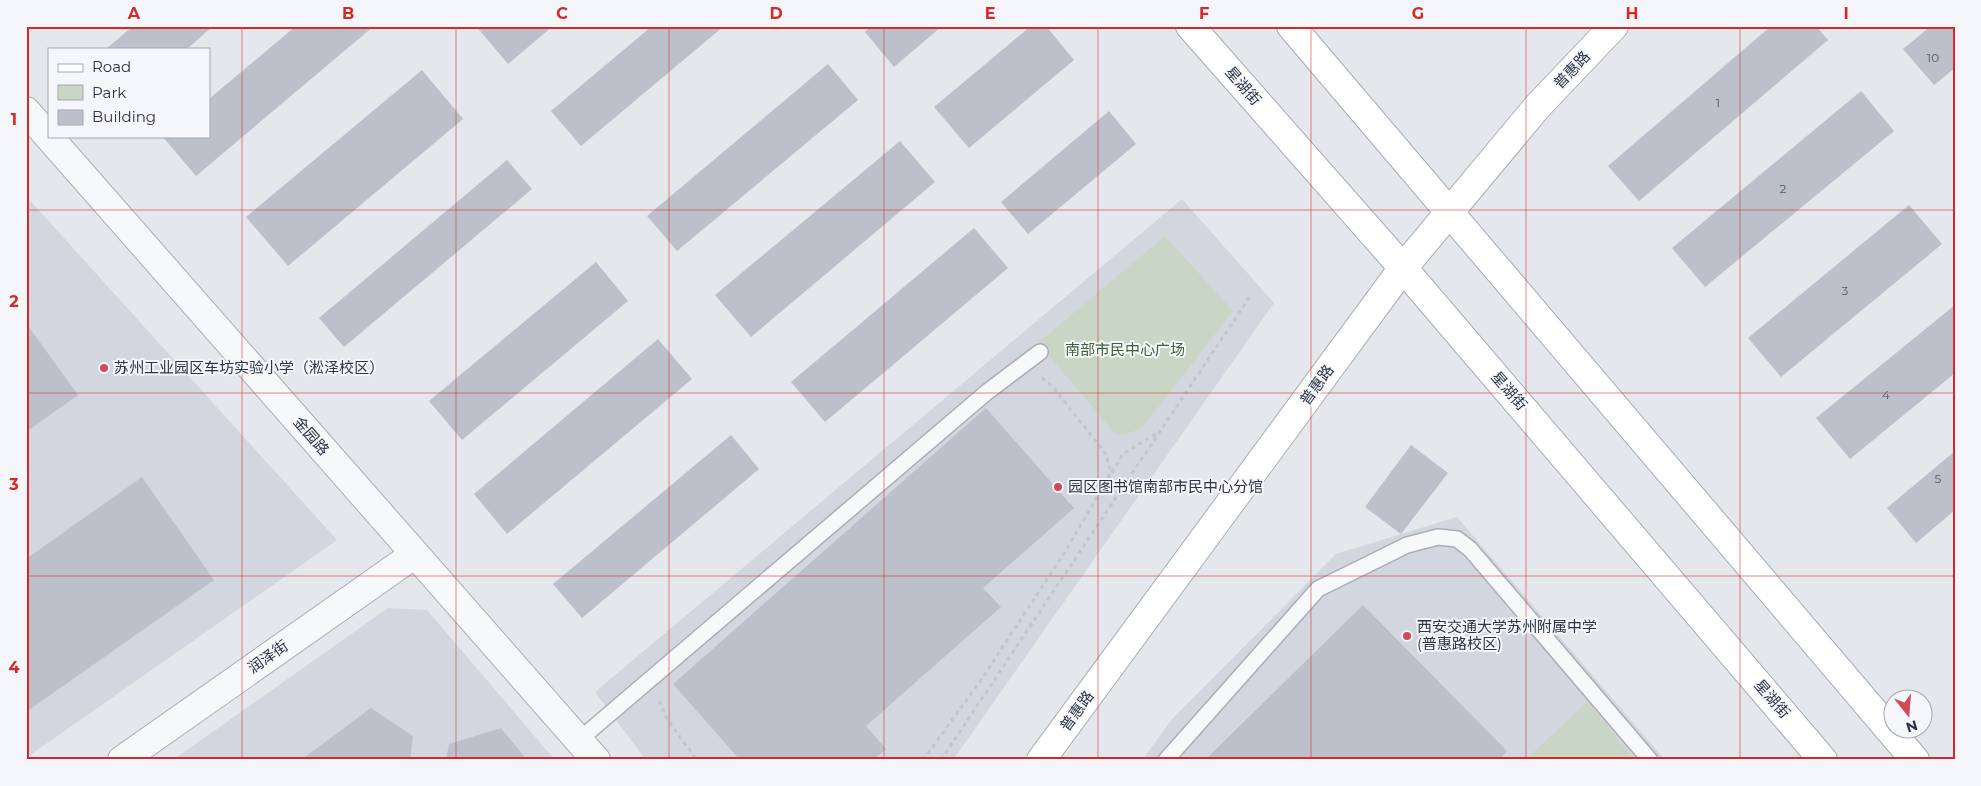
<svg xmlns="http://www.w3.org/2000/svg" width="1981" height="786" viewBox="0 0 1981 786" font-family="Montserrat,'Noto Sans SC',sans-serif">
<style>
.built{fill:#d2d6de}
.green{fill:#c9d6c5}
.building{fill:#bbc0ca}
.lines{fill:none;stroke-linecap:round;stroke-linejoin:round}
.service-casing{stroke:#a9aeb7;stroke-width:18}
.tertiary-casing{stroke:#a9aeb7;stroke-width:30}
.secondary-casing{stroke:#a9aeb7;stroke-width:30}
.primary-casing{stroke:#a3abb8;stroke-width:30}
.path{stroke:#c2c5cb;stroke-width:3;stroke-dasharray:4 4;stroke-linecap:butt}
.service{stroke:#f7f8fa;stroke-width:15}
.tertiary{stroke:#f7f8fa;stroke-width:28}
.secondary{stroke:#fff;stroke-width:28}
.primary{stroke:#fff;stroke-width:28}
.grid{fill:none;stroke:#d62828;stroke-width:1;stroke-opacity:0.55}
.poi-dot{fill:#d1495b;stroke:#f4f6f9;stroke-width:2}
.labels{text-anchor:middle;stroke-width:4;stroke-linejoin:round;paint-order:stroke}
.number-label{font-size:12px;fill:#4f5766}
.street-label{font-size:15px;fill:#2b3445;stroke:#f4f6f9}
.park-label{font-size:15px;fill:#3f6138;stroke:#f4f6f9}
.poi-label{font-size:15px;fill:#2b3445;stroke:#f4f6f9;text-anchor:start}
.neatline{fill:none;stroke:#d62828;stroke-width:2}
.grid-label{font-size:16px;text-anchor:middle;font-weight:bold;fill:#d62828}
</style>
<rect width="100%" height="100%" fill="#e4e7ec"/>
<g class="built">
<path d="M26 196 337 540 26 758Z"/>
<path d="M1182 199 1274 303 953 760H646L595 692Z"/>
<path d="M1457 517 1665 760H1142L1173 718 1336 554Z"/>
<path d="M388 608 427 610 555 760H173Z"/>
</g>
<g class="green">
<path d="M1165 236 1233 311 1142 428 1124 435 1114 432 1038 343Z"/>
<path d="M1587 702 1635 760H1525Z"/>
</g>
<g class="building">
<path d="M133 26H213L187 49H106Z"/>
<path d="M296 26H374L196 176 163 137 209 136V99Z"/>
<path d="M476 26H553L508 64Z"/>
<path d="M652 26H724L581 146 551 111Z"/>
<path d="M871 26H942L894 67 865 32Z"/>
<path d="M1031 26H1046L1074 60 969 148 934 107Z"/>
<path d="M1771 26H1816L1828 40 1639 201 1608 166Z"/>
<path d="M1931 26H1955V68L1934 85 1903 49Z"/>
<path d="M828 64 858 100 677 251 647 216Z"/>
<path d="M422 70 463 119 288 266 246 217Z"/>
<path d="M1861 91 1894 131 1705 287 1672 248Z"/>
<path d="M1109 111 1136 144 1028 234 1001 202Z"/>
<path d="M900 141 935 182 751 337 715 295Z"/>
<path d="M507 160 532 189 344 347 319 318Z"/>
<path d="M1909 205 1942 244 1781 377 1748 338Z"/>
<path d="M974 228 1008 268 825 422 791 382Z"/>
<path d="M596 262 628 301 462 440 429 401Z"/>
<path d="M1955 305V373L1850 459 1816 418Z"/>
<path d="M26 323 78 395 26 432Z"/>
<path d="M658 339 692 379 507 534 474 494Z"/>
<path d="M986 408 1074 508 983 588 1001 607 866 726 886 749 873 760H740L673 684Z"/>
<path d="M731 435 759 469 582 618 553 584Z"/>
<path d="M1411 445 1448 473 1401 534 1365 507Z"/>
<path d="M1955 451V510L1916 543 1887 508Z"/>
<path d="M142 477 214 580 26 712V559Z"/>
<path d="M1363 605 1507 751 1499 760 1206 759Z"/>
<path d="M371 708 413 736 410 760H301Z"/>
<path d="M501 728 527 760H446L449 744Z"/>
</g>
<g class="lines">
<defs>
<g id="service">
<path d="M579 740 987 392 1040 352"/>
<path d="M1166 760 1318 589 1407 545 1438 537 1457 539 1470 549 1650 760"/>
</g>
<g id="tertiary">
<path d="M26 111 596 760"/>
<path d="M122 760 415 554"/>
</g>
<path id="secondary" d="M1041 760 1403 268 1537 107 1614 26"/>
<g id="primary">
<path d="M1190 26 1403 268 1823 760"/>
<path d="M1291 26 1915 760"/>
</g>
</defs>
<use href="#service" class="service-casing"/>
<use href="#tertiary" class="tertiary-casing"/>
<use href="#secondary" class="secondary-casing"/>
<use href="#primary" class="primary-casing"/>
<g class="path">
<path d="M1042 378 1052 386 1106 454 1110 469 1107 483"/>
<path d="M659 701 667 719 697 760"/>
<path d="M923 760 979 683 1063 555 1123 454 1159 432"/>
<path d="M941 760 1251 295"/>
</g>
<use href="#service" class="service"/>
<use href="#tertiary" class="tertiary"/>
<use href="#secondary" class="secondary"/>
<use href="#primary" class="primary"/>
</g>
<path class="grid" d="M242 26V760M456 26V760M669 26V760M884 26V760M1098 26V760M1311 26V760M1526 26V760M1740 26V760M26 210H1955M26 393H1955M26 576H1955"/>
<g class="poi-dot">
<circle cx="104" cy="368" r="5"/>
<circle cx="1058" cy="487" r="5"/>
<circle cx="1407" cy="636" r="5"/>
</g>
<g class="labels">
<g class="number-label">
<text x="1933" y="62">10</text>
<text x="1718" y="107">1</text>
<text x="1783" y="193">2</text>
<text x="1845" y="295">3</text>
<text x="1886" y="399">4</text>
<text x="1938" y="483">5</text>
</g>
<g class="street-label">
<text transform="translate(1572 70) rotate(-47)" y="5">普惠路</text>
<text transform="translate(1243 86) rotate(49)" y="5">星湖街</text>
<text transform="translate(1317 385) rotate(-54)" y="5">普惠路</text>
<text transform="translate(1509 391) rotate(49)" y="5">星湖街</text>
<text transform="translate(311 436) rotate(49)" y="5">金园路</text>
<text transform="translate(268 657) rotate(-35)" y="5">润泽街</text>
<text transform="translate(1772 699) rotate(49)" y="5">星湖街</text>
<text transform="translate(1077 711) rotate(-54)" y="5">普惠路</text>
</g>
<g class="park-label">
<text x="1125" y="355">南部市民中心广场</text>
</g>
<g class="poi-label">
<text x="114" y="373">苏州工业园区车坊实验小学（淞泽校区）</text>
<text x="1068" y="492">园区图书馆南部市民中心分馆</text>
<text x="1417" y="632">西安交通大学苏州附属中学<tspan x="1417" dy="17">(普惠路校区)</tspan></text>
</g>
</g>
<rect width="1981" height="786" fill="none" stroke="#f4f6f9" stroke-width="55"/>
<rect x="48" y="48" width="162" height="90" fill="#f4f6f9" stroke="#a4a8b1"/>
<rect x="58" y="64" width="25" height="8" fill="#ffffff" stroke="#a4a8b1"/>
<text x="92" y="72" font-size="15" fill="#2b3445">Road</text>
<rect x="58" y="85" width="25" height="15" fill="#c9d6c5" stroke="#a4a8b1"/>
<text x="92" y="98" font-size="15" fill="#2b3445">Park</text>
<rect x="58" y="110" width="25" height="15" fill="#bbc0ca" stroke="#a4a8b1"/>
<text x="92" y="122" font-size="15" fill="#2b3445">Building</text>
<g transform="translate(1908 714) rotate(163)"><circle r="24" fill="#f4f6f9" stroke="#a4a8b1"/>
<path d="M0-4L9 19L0 12L-9 19Z" fill="#d1495b"/>
<text y="-8" font-size="14" font-weight="bold" text-anchor="middle" fill="#2b3445">N</text>
</g>
<rect x="28" y="28" width="1926" height="730" class="neatline"/>
<g class="grid-label">
<text x="134" y="19">A</text>
<text x="348" y="19">B</text>
<text x="562" y="19">C</text>
<text x="776" y="19">D</text>
<text x="990" y="19">E</text>
<text x="1204" y="19">F</text>
<text x="1418" y="19">G</text>
<text x="1632" y="19">H</text>
<text x="1846" y="19">I</text>
<text x="14" y="125">1</text>
<text x="14" y="307">2</text>
<text x="14" y="490">3</text>
<text x="14" y="673">4</text>
</g>
</svg>
